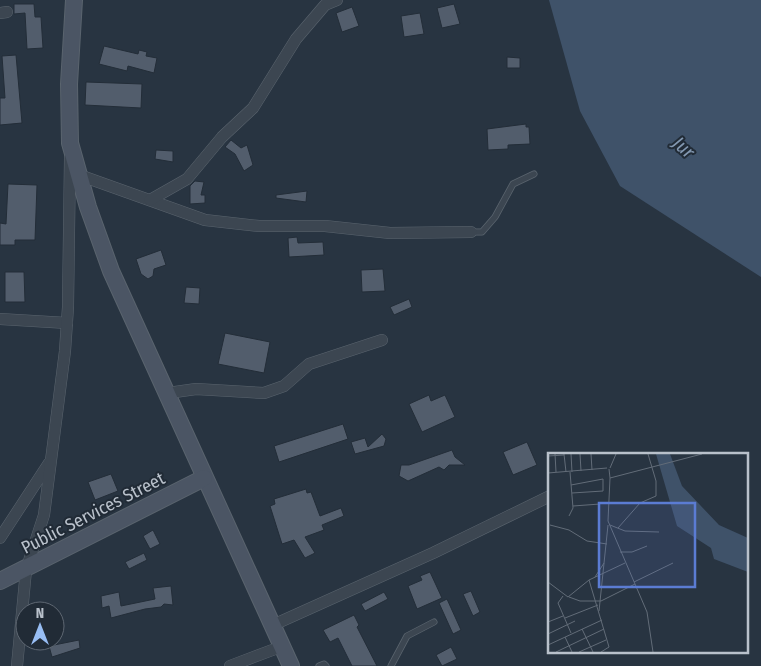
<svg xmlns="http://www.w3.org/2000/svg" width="761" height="666" viewBox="0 0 761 666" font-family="'Fira Sans Condensed',sans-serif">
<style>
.water{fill:#3f5269}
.building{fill:#525d6c;stroke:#232d38}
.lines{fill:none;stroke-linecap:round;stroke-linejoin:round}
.lane-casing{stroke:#5a646e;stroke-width:7}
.street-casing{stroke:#5a646e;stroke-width:12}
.secondary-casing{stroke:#5a646e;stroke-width:18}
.lane{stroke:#3c4651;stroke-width:5.5}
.street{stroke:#3c4651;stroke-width:11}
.secondary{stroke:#4b5564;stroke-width:16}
.labels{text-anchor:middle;stroke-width:4;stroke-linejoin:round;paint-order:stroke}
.street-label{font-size:18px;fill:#b9c1cb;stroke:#212b36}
.water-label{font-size:19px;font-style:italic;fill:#8398b1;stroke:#212b36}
.inset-road{fill:none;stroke:#626c78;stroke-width:1}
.view{fill:#5b7cd3;fill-opacity:0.15;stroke:#5b7cd3;stroke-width:2.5}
.inset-edge{fill:none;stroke:#b9c1cb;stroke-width:2.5}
</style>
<rect width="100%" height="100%" fill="#283441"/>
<path class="water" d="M549 0H761V277L620 186 580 111Z"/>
<g class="building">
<path d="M14 4H34L35 17H41L43 48 27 49 25 13 14 14Z"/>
<path d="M454 4 460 24 442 28 437 8Z"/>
<path d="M352 7 359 26 342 32 336 13Z"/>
<path d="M420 13 424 34 404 37 401 16Z"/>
<path d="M104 46 138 54 139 50 147 52 146 56 157 58 154 73 128 66 127 71 99 64Z"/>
<path d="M16 55 22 123 0 125V98H5L2 56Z"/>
<path d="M507 57 520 58V68H507Z"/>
<path d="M86 82 142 84 141 108 85 105Z"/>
<path d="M526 124V127H529L530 144 508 145V149L488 150 487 129Z"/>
<path d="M231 140 241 148 247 145 253 165 244 171 235 154 225 147Z"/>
<path d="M156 150 173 151V162L155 159Z"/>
<path d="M195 181 204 182 201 195H205V203L190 204V186Z"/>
<path d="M8 184 37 185 35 240H15V245H0V223L6 224Z"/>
<path d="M307 191 306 202 276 198V195Z"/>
<path d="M297 237 298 243 323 242 324 255 289 257 288 238Z"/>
<path d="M161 250 166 265 154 269 153 276 148 279 141 274 136 259Z"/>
<path d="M383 269 385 291 362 292 361 270Z"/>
<path d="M5 272H24L25 302H5Z"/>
<path d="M186 287 200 288 199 304 184 303Z"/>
<path d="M409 299 412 307 394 315 390 307Z"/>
<path d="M225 333 270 342 264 373 218 364Z"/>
<path d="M429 395 431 401 445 395 455 417 422 432 409 404Z"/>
<path d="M343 424 348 439 279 462 274 446Z"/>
<path d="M382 434 386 439 384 446 355 454 351 442 365 438 368 447Z"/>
<path d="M527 442 537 465 513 475 503 452Z"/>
<path d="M452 450 455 457 465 465H449L444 470 439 467 408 481 399 476 401 465H409Z"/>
<path d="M111 474 118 491 95 500 88 482Z"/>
<path d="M306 489 307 493 311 492 320 516 341 508 344 516 322 525 324 530 305 537 315 553 305 558 294 540 282 544 270 506 275 504 274 499Z"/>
<path d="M153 530 160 544 150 549 143 536Z"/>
<path d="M144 553 147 560 129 569 125 562Z"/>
<path d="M430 572 442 598 417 609 408 586 422 580 420 576Z"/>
<path d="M171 586 173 605 164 604 161 607 145 609 111 618 109 606 102 608 101 596 119 592 121 606 155 599 153 588Z"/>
<path d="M471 591 480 612 473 616 463 594Z"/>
<path d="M384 592 388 599 365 611 361 604Z"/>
<path d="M447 599 461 630 453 634 439 603Z"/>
<path d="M354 615 359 625 357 627 377 666H352L338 638 330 642 323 630Z"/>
<path d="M79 640 80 648 52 657 49 646Z"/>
<path d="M451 647 457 659 442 666 436 655Z"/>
</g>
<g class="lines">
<defs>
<g id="lane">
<path d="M471 232H482L495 217 513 184 534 174"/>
<path d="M319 666 324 664 326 666"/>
<path d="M391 666 407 636 434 622"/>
</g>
<g id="street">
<path d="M0 13 7 12"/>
<path d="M79 175 205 220 259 226H325L390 233 471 232"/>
<path d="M150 200 187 179 222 137 253 108 296 39 325 5 337 0"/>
<path d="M0 319 67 323"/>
<path d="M168 393 196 389 264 393 284 386 309 364 382 340"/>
<path d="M0 538 49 463"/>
<path d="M273 625 433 553 550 496"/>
<path d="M17 666 26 570 44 515 65 351 68 307 70 158"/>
<path d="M230 666 283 646"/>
</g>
<g id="secondary">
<path d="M74 0 69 84 70 143 88 207 111 271 291 666"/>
<path d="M0 581 204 478"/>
</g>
</defs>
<use href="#lane" class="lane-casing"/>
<use href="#street" class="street-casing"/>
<use href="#secondary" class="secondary-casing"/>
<use href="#lane" class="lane"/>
<use href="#street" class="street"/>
<use href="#secondary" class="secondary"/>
</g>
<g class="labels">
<g class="street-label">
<text transform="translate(93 513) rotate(-27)" y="6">Public Services Street</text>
</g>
<g class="water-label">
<text transform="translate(684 147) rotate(42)" y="7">Jur</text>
</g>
</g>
<g transform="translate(548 453)">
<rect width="200" height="200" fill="#283441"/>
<path d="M108 1H122L134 33 171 72 200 85V119L166 106 163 95 129 73Z" fill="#3f5269"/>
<path class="inset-road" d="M7 1 8 19M16 1 18 19M23 1 24 19M32 1 33 18M43 1 44 17M0 3 16 2M62 15 68 1M61 16 62 25 154 1M0 20 59 15M62 25 60 68 99 159 105 199M23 32 55 26V38L24 40M25 53 52 51M0 57V74M21 63 25 55 22 19M2 72 21 77 39 88 59 91M62 72 77 78 111 79M70 75 92 50 108 43V28L100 1M72 99H84L99 93M47 124 56 110M41 127 61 194 53 199M0 129 20 144 41 127 77 110M86 129 125 110M15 143 10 150 23 180M21 144 32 148H53L87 131M51 158 60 72M17 165 50 152M0 169 15 163M34 176 45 199M0 181 27 168M17 184 24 199M0 192 54 167M8 199 56 176M31 199 58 187"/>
<path class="view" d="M51 50H147V134H51Z"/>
<rect width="200" height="200" class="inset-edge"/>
</g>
<g transform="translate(40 626)"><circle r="24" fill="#212b36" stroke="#5e6772"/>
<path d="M0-4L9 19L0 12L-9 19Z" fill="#97bdf3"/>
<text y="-8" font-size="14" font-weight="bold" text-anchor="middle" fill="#b9c1cb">N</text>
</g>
</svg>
